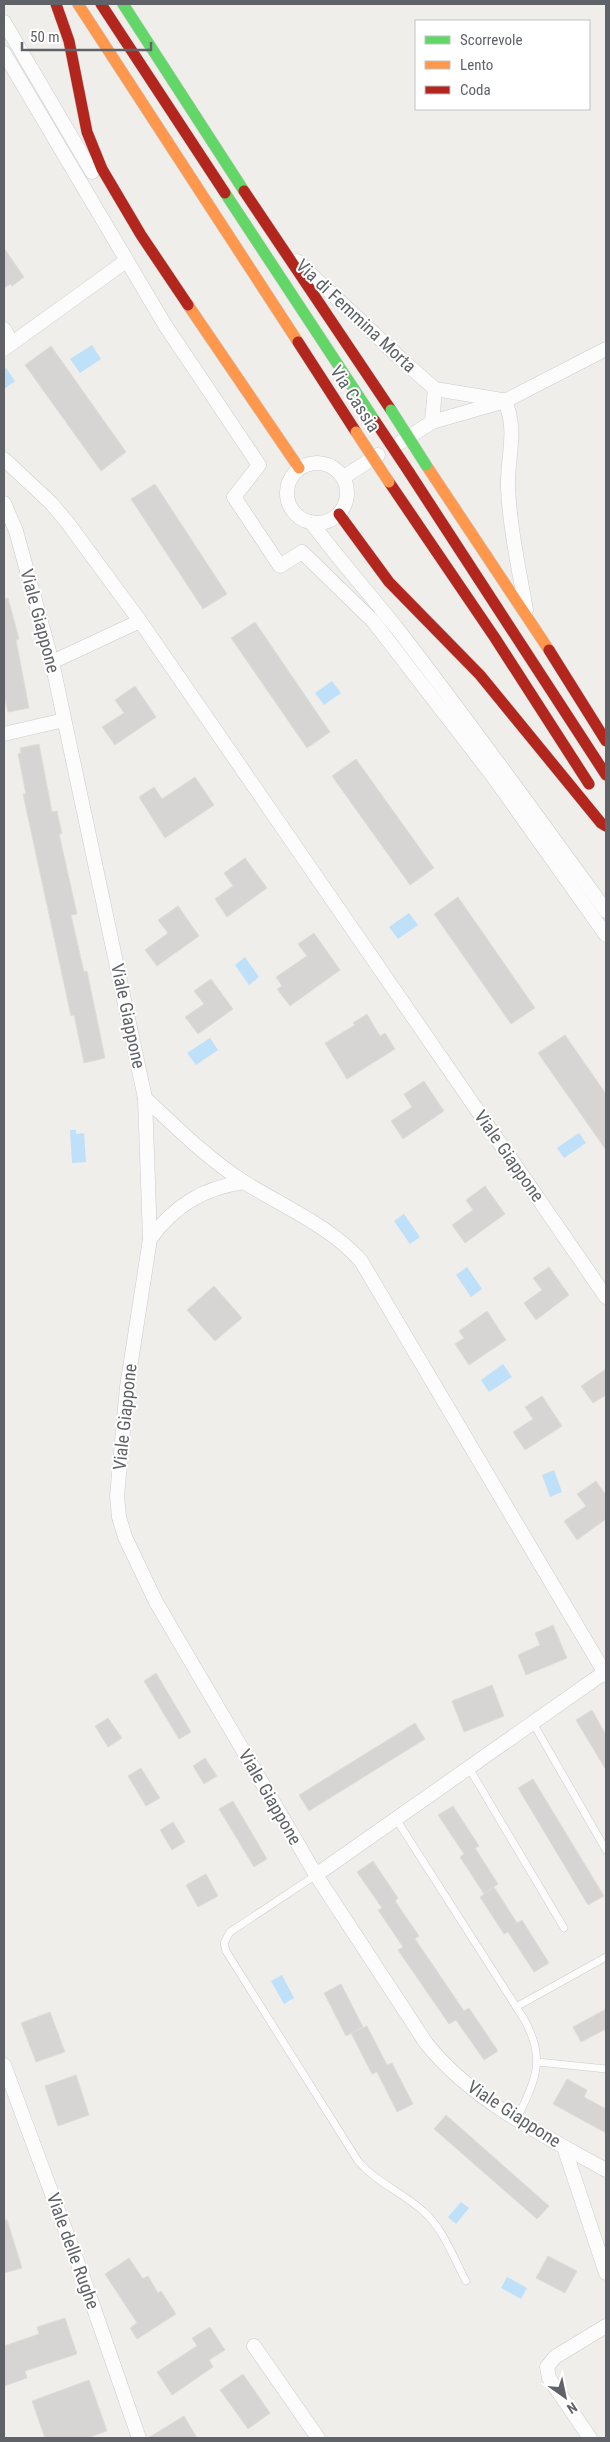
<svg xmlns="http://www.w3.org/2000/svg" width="610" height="2442" viewBox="0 0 610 2442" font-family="'Roboto Condensed',sans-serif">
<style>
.water{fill:#bfe0f9}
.building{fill:#d6d5d3;stroke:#deddd9}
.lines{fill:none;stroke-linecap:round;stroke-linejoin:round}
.lane-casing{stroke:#cbcccc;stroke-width:8}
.street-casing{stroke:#cbcccc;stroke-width:15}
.fast-casing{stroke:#cacacb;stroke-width:12}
.slow-casing{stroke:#cacacb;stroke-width:12}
.jam-casing{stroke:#cacacb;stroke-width:12}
.lane{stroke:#fdfcfc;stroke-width:7}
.street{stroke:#fdfcfc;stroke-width:14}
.fast{stroke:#63d668;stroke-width:11}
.slow{stroke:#ff974d;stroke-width:11}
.jam{stroke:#b3261e;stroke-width:11}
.fast-bridge-casing{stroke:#cacacb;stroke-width:12;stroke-linecap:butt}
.slow-bridge-casing{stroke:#cacacb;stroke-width:12;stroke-linecap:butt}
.jam-bridge-casing{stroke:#cacacb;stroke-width:12;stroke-linecap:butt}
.fast-bridge{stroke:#63d668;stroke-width:11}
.slow-bridge{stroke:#ff974d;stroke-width:11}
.jam-bridge{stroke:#b3261e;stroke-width:11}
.labels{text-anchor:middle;stroke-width:4;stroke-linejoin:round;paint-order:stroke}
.street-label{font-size:18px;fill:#5f6368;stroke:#fff}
</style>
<rect width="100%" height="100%" fill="#efeeea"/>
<g class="water">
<path d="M92 345 101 359 80 373 70 359Z"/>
<path d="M6 368 15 381 4 389V370Z"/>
<path d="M332 681 341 693 324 705 315 693Z"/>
<path d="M409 913 418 925 398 939 389 927Z"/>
<path d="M245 957 259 977 249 985 235 965Z"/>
<path d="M210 1038 218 1050 196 1065 187 1053Z"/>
<path d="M70 1130H76V1134L84 1133 86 1162 72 1163Z"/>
<path d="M579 1133 586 1143 564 1158 557 1148Z"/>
<path d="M404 1214 420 1237 410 1244 394 1221Z"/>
<path d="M467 1267 482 1289 471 1297 456 1275Z"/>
<path d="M503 1364 512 1377 489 1392 481 1380Z"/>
<path d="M554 1470 562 1492 550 1497 542 1475Z"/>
<path d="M282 1975 294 1998 284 2004 271 1981Z"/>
<path d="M461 2202 469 2208 456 2224 448 2217Z"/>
<path d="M507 2277 527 2288 521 2299 501 2288Z"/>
</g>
<g class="building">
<path d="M4 248 24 277 12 286 10 284 4 288Z"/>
<path d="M51 346 126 452 101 471 25 365Z"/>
<path d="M155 484 227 594 203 609 131 499Z"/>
<path d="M8 598 19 639 16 640 29 708 8 712 4 696V599Z"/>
<path d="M255 622 330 732 307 748 231 638Z"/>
<path d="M135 686 156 717 115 745 102 727 124 713 115 700Z"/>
<path d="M39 744 52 812 57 811 62 834H59L77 914 71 915 84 972 87 971 105 1058 84 1063 74 1015 71 1016 23 794H26L18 754 21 753 20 748Z"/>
<path d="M356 759 434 868 410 885 332 776Z"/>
<path d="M195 777 214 805 165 838 139 797 154 787 162 799Z"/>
<path d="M245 858 267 888 227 917 215 899 233 886 224 873Z"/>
<path d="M458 897 535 1008 511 1024 434 914Z"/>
<path d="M178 906 199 936 157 966 145 950 168 933 158 920Z"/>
<path d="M314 933 340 970 290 1006 277 989 282 986 276 977 307 956 298 944Z"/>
<path d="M211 979 233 1009 198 1034 185 1017 204 1004 194 991Z"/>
<path d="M367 1014 380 1036 385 1033 395 1049 347 1079 325 1043 355 1025 353 1023Z"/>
<path d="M565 1035 606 1094V1150L538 1053Z"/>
<path d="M424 1081 444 1111 403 1139 391 1121 412 1107 404 1094Z"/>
<path d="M485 1186 505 1214 465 1243 452 1225 473 1210 466 1200Z"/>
<path d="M549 1267 569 1295 536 1320 524 1303 542 1290 533 1278Z"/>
<path d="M214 1286 242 1318 215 1341 187 1310Z"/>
<path d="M487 1311 506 1340 469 1365 455 1344 464 1338 459 1331Z"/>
<path d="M606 1369V1395L593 1403 581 1386Z"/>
<path d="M542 1396 562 1426 525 1450 513 1432 533 1419 525 1407Z"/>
<path d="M596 1481 606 1495V1519L577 1540 564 1521 586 1506 577 1494Z"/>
<path d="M553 1625 567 1658 526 1675 518 1655 540 1645 535 1633Z"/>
<path d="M156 1673 191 1732 179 1739 144 1681Z"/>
<path d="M492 1685 504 1716 464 1732 452 1701Z"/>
<path d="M592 1710 606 1735V1770L576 1720Z"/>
<path d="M108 1718 122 1738 108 1747 95 1726Z"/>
<path d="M415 1723 425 1739 309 1811 299 1795Z"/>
<path d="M205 1758 217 1776 204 1784 193 1766Z"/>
<path d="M141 1768 160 1798 146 1806 128 1776Z"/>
<path d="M533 1779 604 1896 588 1905 518 1788Z"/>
<path d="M233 1801 267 1859 254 1867 219 1809Z"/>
<path d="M453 1806 479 1846 475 1848 498 1884 484 1894 460 1857 464 1854 438 1815Z"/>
<path d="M173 1822 185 1842 172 1850 160 1830Z"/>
<path d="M373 1861 398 1898 395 1901 419 1936 415 1939 464 2011 469 2008 498 2051 484 2060 456 2020 449 2024 398 1950 403 1947 378 1910 382 1908 357 1872Z"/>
<path d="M206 1874 218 1896 198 1907 186 1885Z"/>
<path d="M494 1887 517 1923 522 1920 549 1963 534 1972 508 1932 504 1934 480 1897Z"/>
<path d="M341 1984 363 2027 346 2036 324 1993Z"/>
<path d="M606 2009V2029L581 2042 573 2027Z"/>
<path d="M50 2012 65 2052 36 2062 21 2023Z"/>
<path d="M367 2026 387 2065 392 2063 413 2104 397 2112 377 2072 372 2074 351 2033Z"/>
<path d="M76 2075 89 2115 58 2126 45 2086Z"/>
<path d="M567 2079 587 2090 584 2097 606 2109V2133L553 2104Z"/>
<path d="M446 2115 549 2206 537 2219 434 2129Z"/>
<path d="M4 2220H7L22 2268 4 2273Z"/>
<path d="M548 2256 577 2271 565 2293 536 2278Z"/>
<path d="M129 2258 143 2279 148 2276 158 2293 161 2291 176 2314 137 2339 130 2328 137 2323 105 2274Z"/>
<path d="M65 2318 77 2354 25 2371 27 2378 4 2386V2346L39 2334 37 2327Z"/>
<path d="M210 2327 225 2350 209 2360 213 2367 172 2395 157 2372 197 2346 192 2338Z"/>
<path d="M243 2374 270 2413 248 2429 220 2390Z"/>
<path d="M89 2380 107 2431 87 2438H45L32 2401Z"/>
<path d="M184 2416 197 2438H148Z"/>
</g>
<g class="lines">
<defs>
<g id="lane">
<path d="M533 1723 606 1850"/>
<path d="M469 1768 564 1928"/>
<path d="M396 1819 524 2019C547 2061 535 2079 517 2119"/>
<path d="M316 1875 230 1932 224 1943 226 1951 358 2161C376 2182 403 2193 423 2211 443 2228 454 2259 466 2281"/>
<path d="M516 2007 606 1957"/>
<path d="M538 2062 606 2069"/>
</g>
<g id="street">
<path d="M4 22 92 172"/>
<path d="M4 53 165 325 259 465 234 497 280 566 302 552 373 621 492 775 606 935"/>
<path d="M297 261 401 359 435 389 502 400"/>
<path d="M4 329 12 343"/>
<path d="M4 349 126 261"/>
<path d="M505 401C518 432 507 456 508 488 510 529 519 569 526 610"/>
<path d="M432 422 435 389"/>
<path d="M401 442 432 422 505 401 606 349"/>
<path d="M4 459 51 503 67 522 140 621 606 1297"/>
<circle cx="317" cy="493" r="30"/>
<path d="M344 477 378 455"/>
<path d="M4 503 16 531 52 662 145 1098 150 1239 127 1387 117 1496 119 1517 125 1537 156 1602 316 1875 426 2043C471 2100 543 2135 606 2170"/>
<path d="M311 522C339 560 370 594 399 631 470 723 538 817 606 911"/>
<path d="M52 662 140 621"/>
<path d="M4 734 64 720"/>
<path d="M145 1098C177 1128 208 1159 244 1182 284 1207 330 1226 361 1261L606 1675"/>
<path d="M150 1239C174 1206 203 1188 244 1182"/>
<path d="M316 1875 605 1672"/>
<path d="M4 2065 84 2280 139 2438"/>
<path d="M564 2147 606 2273"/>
<path d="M254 2346 318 2438"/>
<path d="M590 2438 549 2378 547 2367 555 2357 606 2326"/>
</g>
<g id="fast">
<path d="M123 4 244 191"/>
<path d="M225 193 375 421"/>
</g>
<g id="slow">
<path d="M78 4 298 342"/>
<path d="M188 305 299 468"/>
<path d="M426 465 549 650"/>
</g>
<g id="jam">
<path d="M56 4 69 41 87 132 102 169 141 235 188 305"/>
<path d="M101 4 225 193"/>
<path d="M244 191 391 410"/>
<path d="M298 342 356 432"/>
<path d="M409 472 606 775"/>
<path d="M389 482 495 638 589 784"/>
<path d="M339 514 389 582 480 675 601 823 606 826"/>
<path d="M549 650 606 741"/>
</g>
</defs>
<use href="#lane" class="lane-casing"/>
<use href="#street" class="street-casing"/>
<use href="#fast" class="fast-casing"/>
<use href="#slow" class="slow-casing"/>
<use href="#jam" class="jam-casing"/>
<use href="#lane" class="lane"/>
<use href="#street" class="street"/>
<use href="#fast" class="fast"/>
<use href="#slow" class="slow"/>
<use href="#jam" class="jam"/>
<defs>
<path id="fast-bridge" d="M391 410 426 465"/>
<path id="slow-bridge" d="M356 432 389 482"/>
<path id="jam-bridge" d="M375 421 409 472"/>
</defs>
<use href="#fast-bridge" class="fast-bridge-casing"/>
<use href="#slow-bridge" class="slow-bridge-casing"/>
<use href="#jam-bridge" class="jam-bridge-casing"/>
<use href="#fast-bridge" class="fast-bridge"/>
<use href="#slow-bridge" class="slow-bridge"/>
<use href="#jam-bridge" class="jam-bridge"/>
</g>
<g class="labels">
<g class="street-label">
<text transform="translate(356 316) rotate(43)" y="6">Via di Femmina Morta</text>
<text transform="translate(355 399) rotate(57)" y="6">Via Cassia</text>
<text transform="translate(40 621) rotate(75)" y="6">Viale Giappone</text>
<text transform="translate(128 1016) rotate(78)" y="6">Viale Giappone</text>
<text transform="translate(509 1156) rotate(55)" y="6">Viale Giappone</text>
<text transform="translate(125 1417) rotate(-84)" y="6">Viale Giappone</text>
<text transform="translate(270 1797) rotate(60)" y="6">Viale Giappone</text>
<text transform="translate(514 2114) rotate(33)" y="6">Viale Giappone</text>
<text transform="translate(73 2251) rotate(70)" y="6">Viale delle Rughe</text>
</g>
</g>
<rect width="610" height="2442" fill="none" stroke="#5f6368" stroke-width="10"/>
<rect x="415" y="20" width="175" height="90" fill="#ffffff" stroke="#bfc1c3"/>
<rect x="425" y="36" width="25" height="8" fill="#63d668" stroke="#bfc1c3"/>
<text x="460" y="45" font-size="15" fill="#5f6368">Scorrevole</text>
<rect x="425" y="61" width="25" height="8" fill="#ff974d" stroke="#bfc1c3"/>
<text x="460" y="70" font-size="15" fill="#5f6368">Lento</text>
<rect x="425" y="86" width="25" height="8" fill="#b3261e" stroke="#bfc1c3"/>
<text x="460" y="95" font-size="15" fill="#5f6368">Coda</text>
<g transform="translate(565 2397) rotate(147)" stroke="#ffffff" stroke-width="4" paint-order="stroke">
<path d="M0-4L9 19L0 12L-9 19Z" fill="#5f6368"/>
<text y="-8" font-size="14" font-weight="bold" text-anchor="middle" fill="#5f6368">N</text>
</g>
<path d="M22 42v8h129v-8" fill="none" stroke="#5f6368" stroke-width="2.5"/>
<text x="30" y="42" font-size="15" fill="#5f6368" stroke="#ffffff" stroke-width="4" paint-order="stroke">50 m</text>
</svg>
